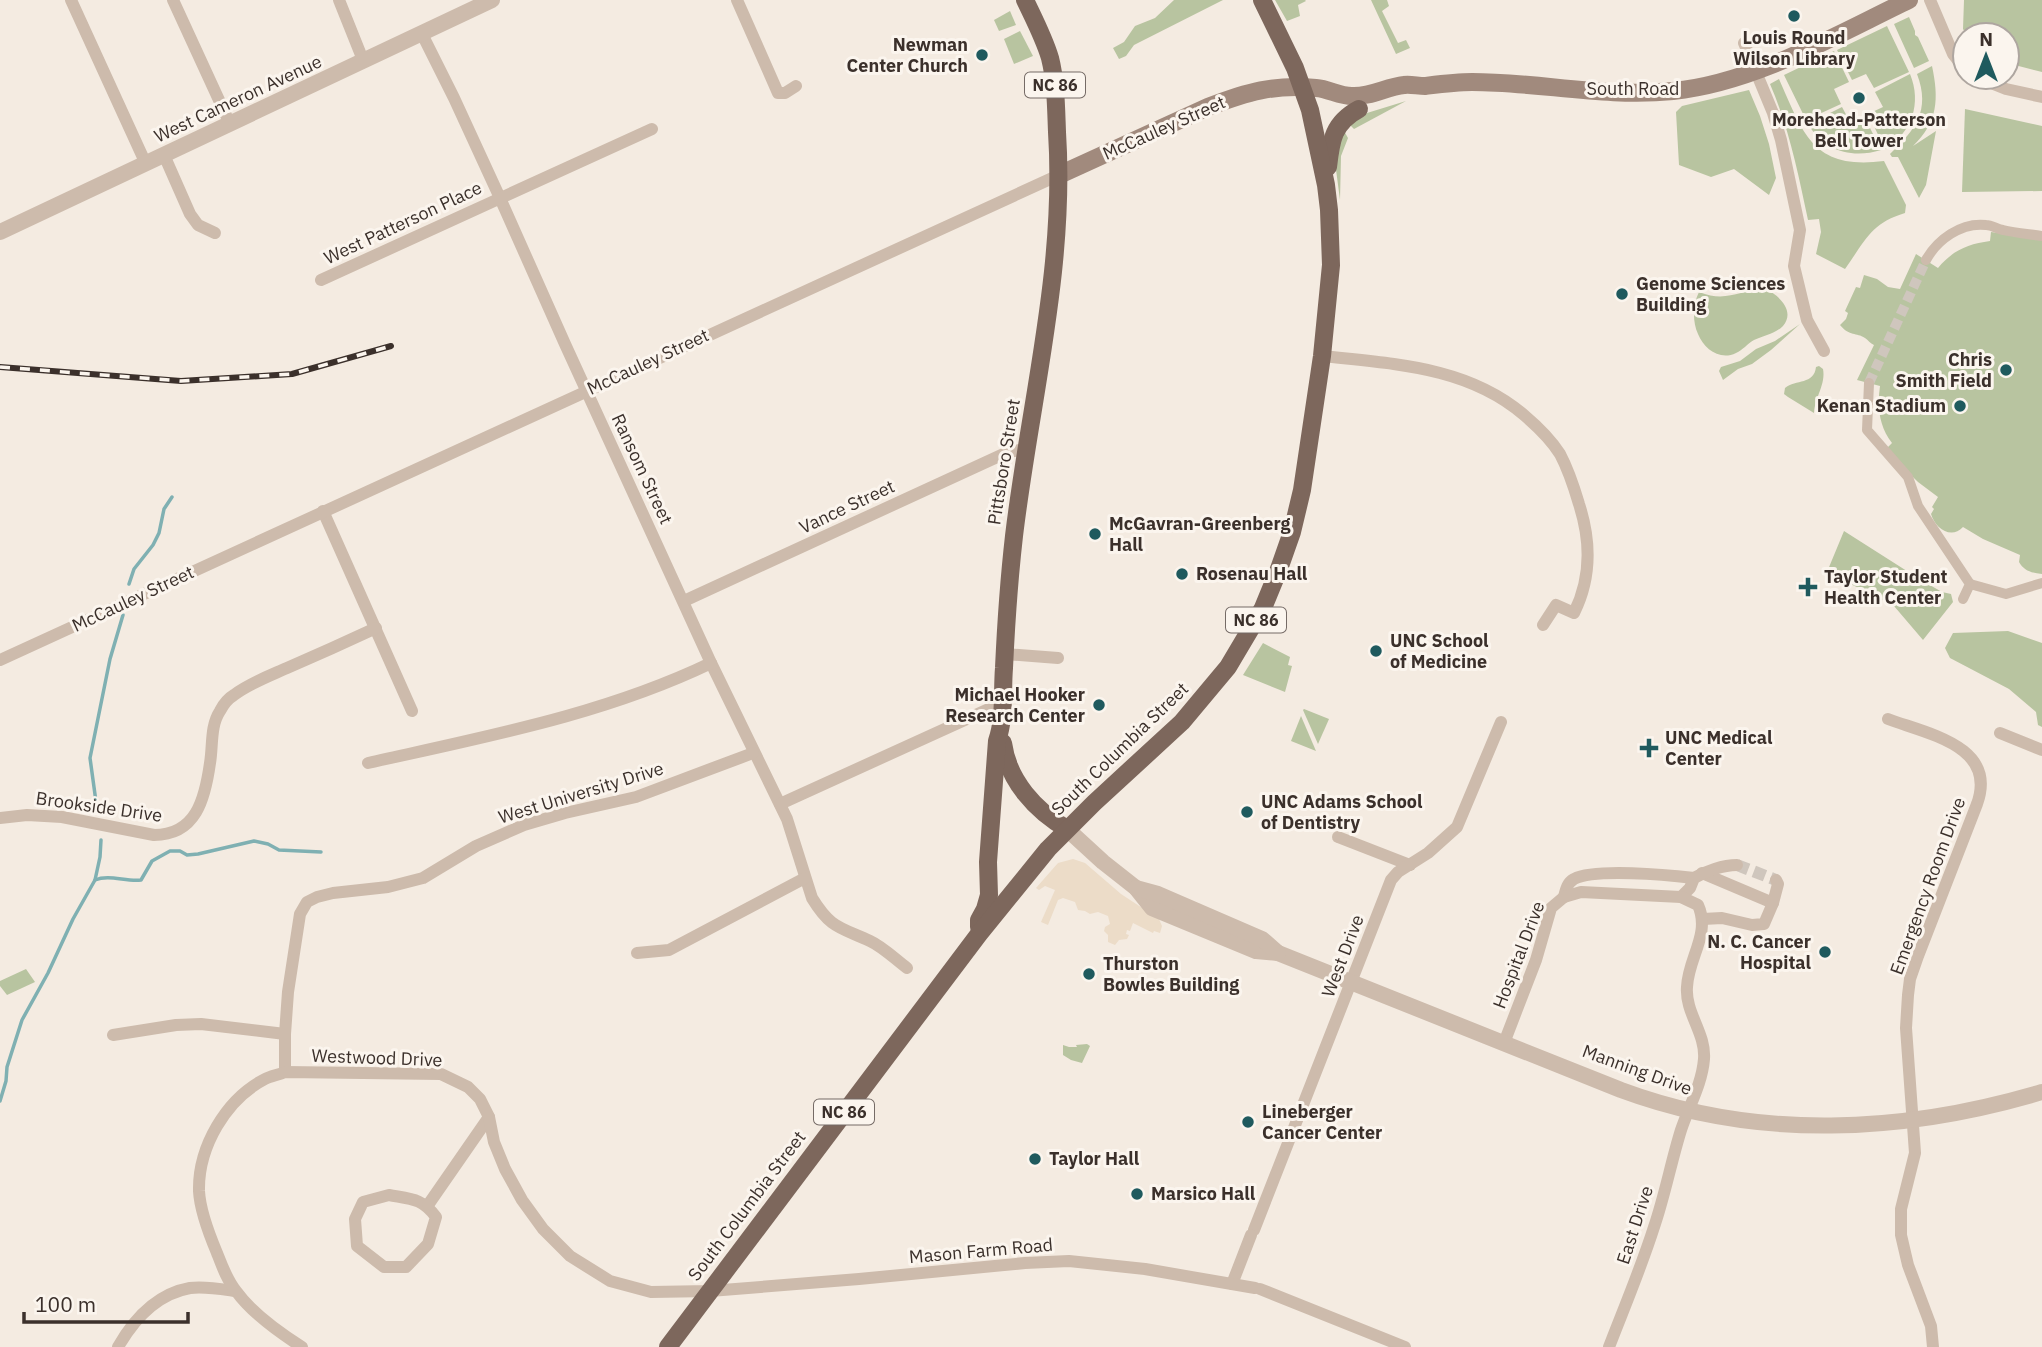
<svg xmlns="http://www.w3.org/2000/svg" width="2042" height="1347" viewBox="0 0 2042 1347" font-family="'IBM Plex Sans',sans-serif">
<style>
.green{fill:#b8c4a0}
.plaza{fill:#ecdcc8}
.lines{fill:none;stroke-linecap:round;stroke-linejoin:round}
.stream{stroke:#7fb0b2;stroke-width:3.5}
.pedestrian-tunnel{stroke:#cfc6bd;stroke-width:10;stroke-dasharray:10 5;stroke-linecap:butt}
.minor-tunnel{stroke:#cfc6bd;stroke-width:12;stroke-dasharray:12 6;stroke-linecap:butt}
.pedestrian{stroke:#cdbbac;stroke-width:10}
.minor{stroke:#cdbbac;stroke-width:12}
.tertiary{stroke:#cdbbac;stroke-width:16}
.secondary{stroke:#a18a7d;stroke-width:18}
.primary{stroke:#7d675c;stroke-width:18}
.rail-casing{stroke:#3b302b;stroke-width:6}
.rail{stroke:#fbf5ee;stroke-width:3.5;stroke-dasharray:10;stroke-linecap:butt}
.poi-dot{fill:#1f5a5e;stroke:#fbf5ee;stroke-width:2.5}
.labels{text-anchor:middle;stroke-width:6;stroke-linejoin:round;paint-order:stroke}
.shield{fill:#fbf5ee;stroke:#756b66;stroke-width:2}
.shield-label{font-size:16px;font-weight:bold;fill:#3b302b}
.poi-label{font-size:18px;font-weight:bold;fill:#3b302b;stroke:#fbf5ee;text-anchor:start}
.street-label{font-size:18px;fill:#3b302b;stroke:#fbf5ee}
</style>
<rect width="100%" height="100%" fill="#f4ebe1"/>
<g class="green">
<path d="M1174 0H1223L1134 45 1126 56 1119 59 1113 48 1124 42 1135 26 1155 18Z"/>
<path d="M1275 0H1305L1306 1 1298 5 1300 16 1287 21Z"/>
<path d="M1371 0H1387L1389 6 1382 11 1398 43 1406 40 1410 48 1396 54Z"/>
<path d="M1964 0H2042V72L2007 63V35H1967L1963 29Z"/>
<path d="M1010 11 1016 25 999 31 994 20Z"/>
<path d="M1909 17 1915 31V35L1918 37 1929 61 1914 68 1894 24Z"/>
<path d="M1887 26 1909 72 1874 88 1866 74 1852 80 1837 50Z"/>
<path d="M1020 31 1033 56 1014 64 1004 39Z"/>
<path d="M1834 51 1849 82 1834 89 1841 104 1806 120 1784 75Z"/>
<path d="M1932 66C1939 99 1938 122 1913 146L1936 131 1926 185 1919 198 1898 157H1892L1890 154C1915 130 1931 111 1917 74Z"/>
<path d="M1910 74C1922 103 1912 133 1885 149L1868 114 1883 107 1875 92Z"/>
<path d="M1779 79C1804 135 1813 170 1884 161L1906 205 1905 213C1871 223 1865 241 1845 269L1816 254 1821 232 1819 219 1808 220C1798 173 1789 128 1770 84Z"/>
<path d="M1749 90 1760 116 1769 144 1776 178 1769 195 1734 169 1711 177 1679 165 1676 112 1682 106Z"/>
<path d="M1406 101 1354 129 1349 124 1367 113Z"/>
<path d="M1842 107 1850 122 1864 116 1881 150C1852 159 1824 151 1808 124Z"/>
<path d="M1965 109 2042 126V191L1962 192Z"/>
<path d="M1344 131 1348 138 1341 156 1340 200 1335 162Z"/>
<path d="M1991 232 2042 239V574C2032 573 2024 571 2019 562L2020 555 1983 539 1963 527C1951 540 1935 528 1931 514L1934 509 1932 507 1938 497 1918 482 1885 450 1892 443C1879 426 1877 407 1880 386L1857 380 1874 345C1871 344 1868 340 1865 338 1856 332 1850 337 1840 325L1846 319 1848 313 1845 311 1856 287 1860 288 1864 275 1877 279 1888 287 1900 289 1916 254 1938 268C1953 250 1968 244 1990 241Z"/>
<path d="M1765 289C1778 294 1796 311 1783 326 1775 334 1763 336 1754 340 1747 344 1743 350 1736 353 1720 361 1704 349 1698 334 1692 321 1693 304 1699 292 1727 303 1738 290 1765 289Z"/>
<path d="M1800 324 1771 350 1752 364 1738 369 1723 380 1719 371 1721 367 1740 361 1756 349 1775 341Z"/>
<path d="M1819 366 1823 369C1826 384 1815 397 1814 413L1788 397 1784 394 1785 388C1796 379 1814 385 1816 367Z"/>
<path d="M1844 531 1921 580 1942 592 1951 594 1953 602 1923 640 1894 606 1827 572Z"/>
<path d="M2008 631 2042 643V727L2038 725 2036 712 2009 689 1950 658 1945 648 1953 633Z"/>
<path d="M1263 643 1290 657 1288 665 1292 666 1285 692 1243 675Z"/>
<path d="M1304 709 1329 719 1318 744 1303 710Z"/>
<path d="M1301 716 1316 751 1291 741Z"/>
<path d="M26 969 35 982 7 995 0 986V981Z"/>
<path d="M1087 1044 1090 1046 1082 1063 1071 1060 1063 1055V1045L1069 1047H1077L1076 1045Z"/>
</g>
<path class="plaza" d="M1073 859 1085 863 1121 894 1159 919 1162 926 1160 933 1154 931 1153 933 1133 923 1130 931 1127 930 1126 934 1129 935 1127 939 1119 940 1115 945 1108 942V935L1104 931 1105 927 1110 924 1108 916 1098 912 1090 914 1085 911 1078 910 1075 902 1063 898 1058 900 1048 925 1041 922 1055 890 1045 886 1039 890 1036 888 1058 863Z"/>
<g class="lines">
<g class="stream">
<path d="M129 584 134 569 153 545 159 533 164 509 172 497"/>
<path d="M97 809 90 758 110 659 123 615"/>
<path d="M95 880C109 874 126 882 141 880L152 861 170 851H180L187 855 198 854 254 841 268 844 279 850 321 852"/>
<path d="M0 1101 6 1081 7 1067 22 1020 48 973 73 919 95 880 100 857 101 840"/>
</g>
<path class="pedestrian-tunnel" d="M1869 383 1926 260"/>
<path class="minor-tunnel" d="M1737 865 1776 880"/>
<g class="pedestrian">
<path d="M1926 260C1937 240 1961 222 1986 225 1992 225 1997 229 2003 230 2015 233 2029 234 2042 236"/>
<path d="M1869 383 1867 430 1908 477 1918 506 1970 584 1963 599"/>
<path d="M1970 584 2006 594 2042 583"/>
</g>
<g class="minor">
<path d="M71 0 146 164"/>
<path d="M173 0 230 124"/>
<path d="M339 0 363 60"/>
<path d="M737 0 778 93H785L796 86"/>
<path d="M1930 0 1953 54 1965 69"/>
<path d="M422 34 454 98 500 198 565 344 711 663 787 819 812 898C831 929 840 927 870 941 883 947 895 959 907 968"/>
<path d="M1744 43 1773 113 1781 140 1800 230 1794 266 1807 320 1824 351"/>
<path d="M1976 77 2006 89 2042 97"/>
<path d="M164 155 190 214 198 225 215 233"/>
<path d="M321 280 652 129"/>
<path d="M1322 356C1393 364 1467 366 1524 415 1537 426 1550 438 1560 454 1568 469 1574 487 1579 504 1591 541 1592 577 1574 613L1556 605 1543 625"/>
<path d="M323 511 412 711"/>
<path d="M684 601 1008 452 1026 449"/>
<path d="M1005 654 1058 658"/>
<path d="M0 660 1059 175"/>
<path d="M1888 719C1928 734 1998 746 1977 804L1918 956 1910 979 1908 995 1906 1028 1915 1153 1901 1209V1235L1908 1265 1931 1326 1933 1347"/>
<path d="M2000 733 2042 750"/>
<path d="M368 763C483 737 603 715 711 663"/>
<path d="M780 804 1002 703"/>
<path d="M0 818 27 815 62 817 154 835C196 835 205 799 210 763 213 746 210 726 220 711 223 705 229 698 234 695 250 683 269 676 287 668 317 655 346 642 376 628"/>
<path d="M1338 837 1410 865"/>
<path d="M1702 873 1773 903"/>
<path d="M1564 897C1566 889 1567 883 1574 879 1595 868 1668 875 1694 878"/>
<path d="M1681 897 1690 888 1694 878C1706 871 1723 865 1737 865"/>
<path d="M1703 919 1722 918 1752 925 1764 924 1773 903 1778 884 1776 880"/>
<path d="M637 953 669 950 805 878"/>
<path d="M113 1035 176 1025 201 1024 285 1034"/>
<path d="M1504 1043 1536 960 1551 908 1564 897 1581 892 1681 897 1698 905C1711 934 1688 958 1687 987 1685 1013 1706 1033 1704 1059 1702 1084 1689 1106 1681 1130 1671 1162 1665 1195 1654 1227 1641 1268 1624 1308 1609 1347"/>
<path d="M285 1072V1034L288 992 300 914 307 902 317 897 333 893 388 887 423 878 476 846 524 825 565 813 636 797 753 753"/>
<path d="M389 1195C411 1199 422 1198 436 1217L428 1244 406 1267H384L357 1246 355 1219 363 1202Z"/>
<path d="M428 1205 489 1117"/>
<path d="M1254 1230 1391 880 1398 872 1428 853 1457 827 1501 722"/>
<path d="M1232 1284 1251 1235"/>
<path d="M1260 1289 1405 1347"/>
<path d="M118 1347C134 1319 156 1294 190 1288 204 1286 221 1289 235 1291"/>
<path d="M302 1347C280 1333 251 1312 236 1291 227 1280 222 1266 217 1253 209 1234 200 1211 199 1191 198 1147 226 1099 265 1079 271 1076 278 1075 285 1072L441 1074 468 1087 480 1099 489 1117 494 1142 505 1169 522 1200 543 1229 570 1256 610 1281 651 1292 710 1291 859 1279 1025 1263 1069 1261 1145 1269 1255 1288"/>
</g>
<g class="tertiary">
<path d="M0 232 492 0"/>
<path d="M1067 829 1103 862 1136 888 1152 908 1256 951 1278 953 1621 1090C1758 1141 1904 1133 2042 1092"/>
<path d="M1136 888 1158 894 1262 939 1278 953"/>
</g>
<path class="secondary" d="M1059 175 1208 107C1247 92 1274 84 1316 88 1329 89 1339 96 1352 96 1371 97 1386 87 1404 85 1410 84 1418 86 1425 86 1441 84 1456 82 1472 82 1539 82 1606 98 1673 91 1754 83 1836 35 1909 0"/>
<g class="primary">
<path d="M1328 167C1331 140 1333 123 1359 109"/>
<path d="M1003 743C1008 781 1036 811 1067 829"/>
<path d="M979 927V920L985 909 989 895 988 862 997 741C1005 718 1002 692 1004 668 1006 624 1009 580 1014 536 1030 401 1066 269 1057 132 1056 107 1056 82 1050 58 1044 38 1034 19 1025 0"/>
<path d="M668 1347 979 934 1048 849 1094 803 1182 722 1228 667 1263 608 1279 569 1292 532 1302 490 1322 356 1331 265 1329 210 1326 185 1310 110 1295 68 1262 0"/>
</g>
<defs>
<path id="rail" d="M0 367 181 381 292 374 391 346"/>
</defs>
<use href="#rail" class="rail-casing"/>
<use href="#rail" class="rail"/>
</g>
<g class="poi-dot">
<circle cx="1794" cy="16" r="7"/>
<circle cx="982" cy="55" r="7"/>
<circle cx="1859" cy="98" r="7"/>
<circle cx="1622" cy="294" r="7"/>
<circle cx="2006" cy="370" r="7"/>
<circle cx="1960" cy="406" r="7"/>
<circle cx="1095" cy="534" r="7"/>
<circle cx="1182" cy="574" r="7"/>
<path d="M1804.5 576.5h7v7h7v7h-7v7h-7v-7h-7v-7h7z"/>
<circle cx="1376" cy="651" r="7"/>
<circle cx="1099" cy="705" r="7"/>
<path d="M1645.5 737.5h7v7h7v7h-7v7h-7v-7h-7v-7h7z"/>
<circle cx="1247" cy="812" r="7"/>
<circle cx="1825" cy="952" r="7"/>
<circle cx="1089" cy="974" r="7"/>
<circle cx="1248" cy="1122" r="7"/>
<circle cx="1035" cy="1159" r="7"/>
<circle cx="1137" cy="1194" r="7"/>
</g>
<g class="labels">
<g class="shield">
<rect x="1025" y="72.5" width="60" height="25" rx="5"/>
<rect x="1226" y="607.5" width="60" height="25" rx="5"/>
<rect x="814" y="1099.5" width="60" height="25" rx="5"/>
</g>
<g class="shield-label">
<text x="1055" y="91">NC 86</text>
<text x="1256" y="626">NC 86</text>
<text x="844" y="1118">NC 86</text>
</g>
<g class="poi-label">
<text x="1794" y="44" text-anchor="middle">Louis Round<tspan x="1794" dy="21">Wilson Library</tspan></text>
<text x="968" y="51" text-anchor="end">Newman<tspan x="968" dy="21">Center Church</tspan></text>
<text x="1859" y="126" text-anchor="middle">Morehead-Patterson<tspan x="1859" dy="21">Bell Tower</tspan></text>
<text x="1636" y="290">Genome Sciences<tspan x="1636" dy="21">Building</tspan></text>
<text x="1992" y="366" text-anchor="end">Chris<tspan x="1992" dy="21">Smith Field</tspan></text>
<text x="1946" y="412" text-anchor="end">Kenan Stadium</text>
<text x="1109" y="530">McGavran-Greenberg<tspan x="1109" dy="21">Hall</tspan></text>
<text x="1196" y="580">Rosenau Hall</text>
<text x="1824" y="583">Taylor Student<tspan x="1824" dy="21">Health Center</tspan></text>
<text x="1390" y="647">UNC School<tspan x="1390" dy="21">of Medicine</tspan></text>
<text x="1085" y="701" text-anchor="end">Michael Hooker<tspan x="1085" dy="21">Research Center</tspan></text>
<text x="1665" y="744">UNC Medical<tspan x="1665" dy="21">Center</tspan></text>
<text x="1261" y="808">UNC Adams School<tspan x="1261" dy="21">of Dentistry</tspan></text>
<text x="1811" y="948" text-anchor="end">N. C. Cancer<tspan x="1811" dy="21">Hospital</tspan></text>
<text x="1103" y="970">Thurston<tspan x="1103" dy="21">Bowles Building</tspan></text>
<text x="1262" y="1118">Lineberger<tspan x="1262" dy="21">Cancer Center</tspan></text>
<text x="1049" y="1165">Taylor Hall</text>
<text x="1151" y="1200">Marsico Hall</text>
</g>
<g class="street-label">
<text x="1633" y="95">South Road</text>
<text transform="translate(238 99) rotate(-25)" y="6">West Cameron Avenue</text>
<text transform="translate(1164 128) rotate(-24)" y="6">McCauley Street</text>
<text transform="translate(403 223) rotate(-25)" y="6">West Patterson Place</text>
<text transform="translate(648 362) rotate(-25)" y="6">McCauley Street</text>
<text transform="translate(1004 462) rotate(-81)" y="6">Pittsboro Street</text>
<text transform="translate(642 469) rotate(65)" y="6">Ransom Street</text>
<text transform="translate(847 507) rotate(-25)" y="6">Vance Street</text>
<text transform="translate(133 599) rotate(-25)" y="6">McCauley Street</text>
<text transform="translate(1120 749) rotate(-44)" y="6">South Columbia Street</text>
<text transform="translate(581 793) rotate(-17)" y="6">West University Drive</text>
<text transform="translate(99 807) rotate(8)" y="6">Brookside Drive</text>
<text transform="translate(1928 886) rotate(-70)" y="6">Emergency Room Drive</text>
<text transform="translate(1519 955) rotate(-69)" y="6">Hospital Drive</text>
<text transform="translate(1343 956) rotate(-69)" y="6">West Drive</text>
<text transform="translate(377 1058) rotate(2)" y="6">Westwood Drive</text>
<text transform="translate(1637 1070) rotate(20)" y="6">Manning Drive</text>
<text transform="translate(747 1206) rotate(-53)" y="6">South Columbia Street</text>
<text transform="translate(1635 1225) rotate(-72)" y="6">East Drive</text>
<text transform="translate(981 1251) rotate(-5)" y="6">Mason Farm Road</text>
</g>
</g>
<g transform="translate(1986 56)"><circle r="33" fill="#fbf5ee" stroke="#aea6a0" stroke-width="2"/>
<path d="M0-5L12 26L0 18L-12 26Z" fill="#1f5a5e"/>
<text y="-10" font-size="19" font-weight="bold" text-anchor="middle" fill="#3b302b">N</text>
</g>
<path d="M24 1312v10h164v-10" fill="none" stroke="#3b302b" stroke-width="3.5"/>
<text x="35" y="1312" font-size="21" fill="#3b302b" stroke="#fbf5ee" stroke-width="5" paint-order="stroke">100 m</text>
</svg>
